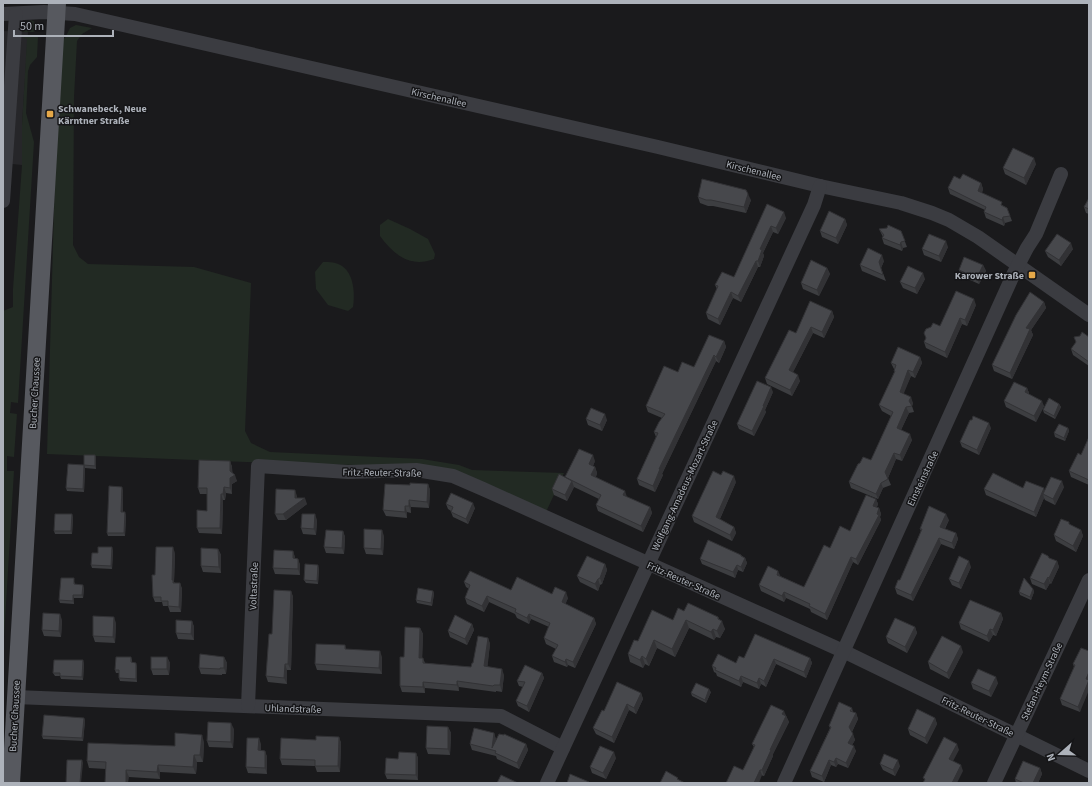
<svg xmlns="http://www.w3.org/2000/svg" width="1092" height="786" viewBox="0 0 1092 786" font-family="'Source Sans 3',sans-serif">
<style>
.built{fill:#262629}
.green{fill:#222a23}
.lines{fill:none;stroke-linecap:round;stroke-linejoin:round}
.minor{stroke:#3b3c41;stroke-width:14}
.major{stroke:#57595f;stroke-width:18}
.wall{fill:#3d3e41}
.shaded-wall{fill:#323235}
.building{fill:#47484c;stroke:#323235}
.poi-dot{fill:#e5a849;stroke:#151517;stroke-width:1.5}
.labels{text-anchor:middle;stroke-width:3;stroke-linejoin:round;paint-order:stroke}
.street-label{font-size:10px;fill:#adb2ba;stroke:#151517}
.poi-label{font-size:10px;font-weight:bold;fill:#adb2ba;stroke:#151517;text-anchor:start}
</style>
<rect width="100%" height="100%" fill="#1a1a1c"/>
<path class="built" d="M3 31 28 32 22 125V165L3 163Z"/>
<g class="green">
<path d="M31 20 35 22V32H21V24L27 21Z"/>
<path d="M76 25 92 28 82 34 77 41 74 97 73 245 79 257 88 264 194 267 251 283 245 431 251 443 270 452 422 459 459 465 472 470 564 473 546 512 432 467 246 462 47 454 57 105 61 39 65 38 70 28Z"/>
<path d="M20 36 38 37 37 57 30 65 28 71 26 113 34 142 18 403 11 402 10 413 17 414 14 457 7 456V471H14L3 654V311L13 307V289L22 165V125L27 39Z"/>
<path d="M388 219 410 229 428 239 435 254 434 259C410 268 394 255 380 236V225Z"/>
<path d="M323 262C330 262 336 262 342 266 354 274 355 294 353 307L348 311 328 305 316 289 315 272Z"/>
</g>
<g class="lines">
<g class="minor">
<path d="M3 14 44 12 75 14 658 147 820 186 901 203 932 213 949 220 978 237 1089 315"/>
<path d="M3 201 16 14"/>
<path d="M15 697 501 716 563 748"/>
<path d="M248 706 258 466 348 472 416 470 453 476 483 489 843 651 1016 735 1089 771"/>
<path d="M547 783 814 205 820 186"/>
<path d="M784 783 1014 273 1027 248 1036 234 1061 174"/>
<path d="M994 783 1089 580"/>
</g>
<path class="major" d="M11 783 57 3"/>
</g>
<g class="wall">
<path d="M1036 164 1026 185 1005 174 1003 168Z"/>
<path d="M960 179 981 183 983 189 982 193 1007 208 1012 221 1005 223 1004 226 986 218 984 212 985 210 950 194 948 188Z"/>
<path d="M698 197 751 200 746 213 713 206H708L700 203Z"/>
<path d="M1089 198V214L1086 213 1084 207Z"/>
<path d="M767 204 786 218 778 234 773 232 763 253 764 256 760 267H758L741 302 733 298 720 325 708 319 706 313 717 289 715 285 734 277Z"/>
<path d="M845 219 847 225 838 244 822 237 820 231Z"/>
<path d="M879 229 901 231 907 247 903 248 902 251 884 244 882 238 883 237Z"/>
<path d="M948 247 941 262 924 255 922 249Z"/>
<path d="M1073 249 1061 266 1048 257 1045 251Z"/>
<path d="M884 261 881 268 886 281 862 271 860 265Z"/>
<path d="M983 265 986 271 979 284 961 276 959 270Z"/>
<path d="M827 268 830 274 819 296 803 289 801 283Z"/>
<path d="M925 279 917 294 903 288 900 282Z"/>
<path d="M1044 302 1046 308 1031 330 1033 335 1012 379 994 371 992 365Z"/>
<path d="M976 305 967 326 962 324 947 358 926 348 924 342 940 326Z"/>
<path d="M832 311 834 317 824 338 813 333 793 372 800 381 792 396 767 384 765 378 796 333Z"/>
<path d="M1089 337V366L1073 355 1071 349Z"/>
<path d="M724 341 726 347 719 363 716 361 662 474 663 475 655 492 639 485 637 479 656 437 654 432 662 418 648 412 646 406 678 372 694 367Z"/>
<path d="M920 357 922 363 915 378 911 376 903 393 913 403 912 406 914 412 909 413 901 430 912 440 902 461 896 459 888 478 891 485 883 488 878 499 851 488 849 482 871 460 891 416 882 411 879 405 894 373V369L891 363Z"/>
<path d="M1027 388 1029 393V394L1044 406 1036 422 1006 407 1004 401Z"/>
<path d="M773 392 765 410 766 412 754 436 739 429 737 424Z"/>
<path d="M1059 404 1061 407 1055 419 1044 413 1043 410Z"/>
<path d="M586 419 607 420 602 431 588 425Z"/>
<path d="M991 428 979 455 962 447 960 442Z"/>
<path d="M1068 428 1069 431 1065 441 1055 437 1054 433Z"/>
<path d="M1089 437V485L1071 477 1069 471 1081 455Z"/>
<path d="M95 455 96 458V469L85 468 84 492 67 491 66 488 84 465Z"/>
<path d="M230 461 232 467V473L237 481 232 484V494L226 493 225 500H223L222 534 199 533 197 528 207 511V494H200L198 488Z"/>
<path d="M595 461 593 466 595 467 597 473 596 477 627 497 650 507 652 513 643 532 598 511 596 505 599 499 574 487 567 501 554 495 552 489Z"/>
<path d="M736 482 720 519 734 527 736 533 732 541 694 522 692 516Z"/>
<path d="M428 484 430 490 429 508 411 507V513L407 512V518L386 516 383 510 410 485Z"/>
<path d="M1064 487 1055 505 1045 500 1044 498 1036 517 986 495 984 489 1045 490Z"/>
<path d="M123 490V512L126 515 125 536H108L107 533Z"/>
<path d="M297 496V498L307 504 286 520H278L275 514Z"/>
<path d="M876 499 878 504 877 507 879 508 881 514 880 517 881 520 858 565 853 562 827 620 811 612 810 609 786 598 784 602 761 591 759 585 780 576 804 587 830 548 850 531Z"/>
<path d="M446 504 475 508 468 524 453 517 451 512V511L448 509Z"/>
<path d="M72 514 73 518 72 534H55L54 531Z"/>
<path d="M317 520 316 535 303 534 301 528Z"/>
<path d="M949 520 945 529 956 533 958 539 954 549 941 544 913 601 897 594 895 588 900 580 921 531 920 529Z"/>
<path d="M1069 524 1081 530 1083 536 1076 552 1056 541 1054 535Z"/>
<path d="M343 531 345 537 344 554 326 553 324 547Z"/>
<path d="M384 536 383 555 366 554 364 548Z"/>
<path d="M218 549 221 555V573L203 572 201 566Z"/>
<path d="M113 550 112 569 92 568 91 565Z"/>
<path d="M293 551 295 558 298 559 300 565V575L275 574 273 568Z"/>
<path d="M175 553 174 582 175 583H180L182 589 181 612H170L168 606H163L162 602H155L153 597 155 575Z"/>
<path d="M741 555 742 556 745 558 747 563 743 572 738 570 735 578 702 564 700 559Z"/>
<path d="M1049 558 1057 561 1059 567 1051 584 1050 583 1046 590 1032 584 1030 578Z"/>
<path d="M605 564 607 570 602 584 600 585 598 591 580 582 577 576Z"/>
<path d="M971 567 961 589 952 585 949 579Z"/>
<path d="M319 568 318 584 306 583 304 580Z"/>
<path d="M75 582V584L84 588 83 598H74V604L60 603 59 600Z"/>
<path d="M464 582 511 590 552 594 568 598 565 604 594 618 596 624 575 668 568 665 567 667 554 662 552 656 556 649 546 644 544 638 549 627 531 619 529 624 517 618 515 614 489 602 484 612 467 604 465 598 469 589 466 587Z"/>
<path d="M1033 589 1034 592 1031 600 1020 595 1019 592Z"/>
<path d="M291 591 293 597 291 670H287V684L268 682 266 676 272 634Z"/>
<path d="M433 591 434 594 432 606 417 603 416 600Z"/>
<path d="M684 611 718 617 725 629 720 638 716 637 714 640 689 628 675 657 657 648 649 666 645 664 643 668 630 662 628 654 638 641 673 620Z"/>
<path d="M1001 613 1003 619 996 636 993 635 989 642 961 629 959 623Z"/>
<path d="M62 620 61 637 44 636 42 630Z"/>
<path d="M192 621 194 627V640L178 639 176 633Z"/>
<path d="M116 623 115 643 95 642 93 636Z"/>
<path d="M472 624 474 630 467 645 450 637 448 631Z"/>
<path d="M915 627 917 633 907 653 888 643 886 637Z"/>
<path d="M420 628 423 634 422 658H423L425 663 471 667 488 638 490 644 487 667 504 675 502 692 496 691V692L459 687V691L425 688V693L402 692 400 686 404 657Z"/>
<path d="M345 645 346 649 382 657V674L317 670 315 664Z"/>
<path d="M1089 651 1080 712 1062 705 1060 699 1074 667 1073 664Z"/>
<path d="M963 652 949 679 930 669 928 662Z"/>
<path d="M131 657 132 660V663L137 666V682L120 681 119 678V673H116L115 670Z"/>
<path d="M167 657 170 663 169 675H153L151 669Z"/>
<path d="M224 657 227 663 226 674H222V675L201 674 199 668Z"/>
<path d="M744 658H810L812 663 806 678 776 664 766 687 761 684 759 689 743 682 741 687 717 676 716 673 714 672 712 666 736 663Z"/>
<path d="M84 663 83 680 61 679 60 676H55L53 673Z"/>
<path d="M542 673 544 678 529 712 518 706 516 701 523 687 519 686 517 681Z"/>
<path d="M971 683H998L991 697 973 689Z"/>
<path d="M711 692 706 703 692 696 691 693Z"/>
<path d="M641 693 643 699 636 714 629 710 614 743 596 734 593 728 604 711Z"/>
<path d="M852 708 853 712 856 713 858 719 852 732 855 740 852 745 856 751 848 768 838 764 836 767 831 765 824 782 812 777 810 771 830 728 829 726Z"/>
<path d="M786 716 789 722 773 754V756L764 776 743 770 754 747 752 744Z"/>
<path d="M84 718 85 721 83 741 43 739 42 736Z"/>
<path d="M935 718 937 724 927 744 910 735 908 729Z"/>
<path d="M448 727 451 733 450 755 428 754 426 748Z"/>
<path d="M234 729 233 748 209 747 207 741Z"/>
<path d="M494 733 496 740 526 744 528 750 519 769 497 759 496 756 472 750 470 744Z"/>
<path d="M339 737 341 743 340 772H317L315 766 282 765 280 759Z"/>
<path d="M204 742 203 762H197L196 774 160 772V779L129 777 106 769 89 768 87 761 175 746Z"/>
<path d="M261 744V750L265 751 267 757V774L248 773 246 767Z"/>
<path d="M416 753 418 758V780L387 779 385 774 398 759Z"/>
<path d="M616 758 606 779 592 773 590 767Z"/>
<path d="M880 764 900 766 895 776 883 770Z"/>
<path d="M1040 768 1042 774 1038 783H1016L1015 779Z"/>
</g>
<g class="shaded-wall">
<path d="M1034 158 1036 164 1026 185 1024 178Z"/>
<path d="M981 183 983 189 980 197 978 191Z"/>
<path d="M748 194 751 200 746 213 744 207Z"/>
<path d="M784 212 786 218 778 234 776 228Z"/>
<path d="M1003 217 1005 223 1004 226 1002 220Z"/>
<path d="M845 219 847 225 838 244 836 238Z"/>
<path d="M771 226 773 232 763 253 764 256 760 267 758 261 760 249Z"/>
<path d="M946 241 948 247 941 262 939 256Z"/>
<path d="M901 242 903 248 902 251 900 245Z"/>
<path d="M1071 243 1073 249 1061 266 1059 260Z"/>
<path d="M882 255 884 261 881 268 879 262Z"/>
<path d="M756 261 758 267 741 302 738 296Z"/>
<path d="M983 265 986 271 979 284 977 278Z"/>
<path d="M827 268 830 274 819 296 817 290Z"/>
<path d="M923 273 925 279 917 294 915 288Z"/>
<path d="M731 292 733 298 720 325 718 319Z"/>
<path d="M974 299 976 305 967 326 965 320Z"/>
<path d="M1044 302 1046 308 1031 330 1033 335 1012 379 1010 373 1026 328Z"/>
<path d="M832 311 834 317 824 338 822 332Z"/>
<path d="M960 318 962 324 947 358 945 352Z"/>
<path d="M811 327 813 333 791 376 789 370Z"/>
<path d="M724 341 726 347 719 363 716 357Z"/>
<path d="M714 355 716 361 662 474 663 475 655 492 653 486 659 469Z"/>
<path d="M920 357 922 363 915 378 913 372Z"/>
<path d="M908 370 911 376 902 398 900 392Z"/>
<path d="M798 375 800 381 792 396 790 390Z"/>
<path d="M771 387 773 392 765 410 766 412 754 436 752 431Z"/>
<path d="M1027 388 1029 393 1027 398 1025 392Z"/>
<path d="M911 397 913 403 912 406 909 401Z"/>
<path d="M1042 401 1044 406 1036 422 1034 416Z"/>
<path d="M1059 404 1061 407 1055 419 1054 416Z"/>
<path d="M906 407 909 413 899 434 897 428Z"/>
<path d="M605 414 607 420 602 431 600 425Z"/>
<path d="M989 423 991 428 979 455 977 450Z"/>
<path d="M1068 428 1069 431 1065 441 1064 438Z"/>
<path d="M910 434 912 440 902 461 900 455Z"/>
<path d="M894 453 896 459 888 478 885 472Z"/>
<path d="M95 455 96 458V469L95 466Z"/>
<path d="M593 455 595 461 591 470 589 464Z"/>
<path d="M230 461 232 467 233 476 235 475 237 481 232 484V494L230 488Z"/>
<path d="M84 465 85 468 84 492 83 489Z"/>
<path d="M595 467 597 473 594 481 591 475Z"/>
<path d="M734 476 736 482 718 523 716 517Z"/>
<path d="M572 481 574 487 567 501 565 495Z"/>
<path d="M1062 481 1064 487 1055 505 1053 499Z"/>
<path d="M881 483 883 488 878 499 876 494Z"/>
<path d="M428 484 430 490 429 508 427 502Z"/>
<path d="M122 487 123 490V515L121 512Z"/>
<path d="M224 487 226 493 225 500 223 494Z"/>
<path d="M1044 488 1046 494H1043L1044 498 1036 517 1034 512Z"/>
<path d="M295 490 297 496V504L295 498Z"/>
<path d="M625 491 627 497 625 501 623 495Z"/>
<path d="M221 494 223 500 222 534 220 528Z"/>
<path d="M305 498 307 504 286 520 283 514Z"/>
<path d="M876 499 878 504 875 511 873 506Z"/>
<path d="M409 500 411 507V513L409 506Z"/>
<path d="M473 503 475 508 468 524 466 519Z"/>
<path d="M405 506 407 512V518L405 512Z"/>
<path d="M650 507 652 513 643 532 641 526Z"/>
<path d="M879 508 881 514 880 517 881 520 858 565 856 559Z"/>
<path d="M125 512 126 515 125 536 124 533Z"/>
<path d="M72 514 73 518 72 534 71 531Z"/>
<path d="M315 514 317 520 316 535 314 529Z"/>
<path d="M946 514 949 520 942 533 940 527Z"/>
<path d="M734 527 736 533 732 541 730 535Z"/>
<path d="M382 530 384 536 383 555 381 549Z"/>
<path d="M1081 530 1083 536 1076 552 1073 546Z"/>
<path d="M343 531 345 537 344 554 342 548Z"/>
<path d="M956 533 958 539 954 549 952 543Z"/>
<path d="M939 538 941 544 913 601 911 595Z"/>
<path d="M112 547 113 550 112 569 111 566Z"/>
<path d="M173 547 175 553 174 582 176 585 175 588 172 580Z"/>
<path d="M218 549 221 555V573L219 567Z"/>
<path d="M293 551 295 557V564L293 558Z"/>
<path d="M851 557 853 562 827 620 825 614Z"/>
<path d="M745 558 747 563 743 572 741 567Z"/>
<path d="M298 559 300 565V575L298 569Z"/>
<path d="M969 561 971 567 961 589 959 583Z"/>
<path d="M1057 561 1059 567 1051 584 1049 578Z"/>
<path d="M605 564 607 570 602 584 600 578Z"/>
<path d="M318 565 319 568 318 584 317 581Z"/>
<path d="M737 565 738 570 735 578 733 572Z"/>
<path d="M778 571 781 577 777 575Z"/>
<path d="M1048 577 1050 583 1046 590 1044 584Z"/>
<path d="M598 579 600 585 598 591 595 584Z"/>
<path d="M180 583 182 589 181 612 179 607Z"/>
<path d="M83 585 84 588 83 598 82 595Z"/>
<path d="M1033 589 1034 592 1031 600 1030 597Z"/>
<path d="M291 591 293 597 291 670 288 664Z"/>
<path d="M433 591 434 594 432 606 431 603Z"/>
<path d="M566 592 568 598 564 608 562 602Z"/>
<path d="M784 592 786 598 784 602 782 596Z"/>
<path d="M73 595 74 598V604L73 601Z"/>
<path d="M487 596 489 602 484 612 482 606Z"/>
<path d="M1001 613 1003 619 996 636 993 630Z"/>
<path d="M60 614 62 620 61 637 59 631Z"/>
<path d="M529 614 531 619 529 624 527 618Z"/>
<path d="M114 617 116 623 115 643 113 637Z"/>
<path d="M718 617 721 623 722 621 725 629 720 638 717 631 718 619Z"/>
<path d="M594 618 596 624 575 668 573 662Z"/>
<path d="M686 620 689 628 675 657 672 649Z"/>
<path d="M192 621 194 627V640L191 634Z"/>
<path d="M472 624 474 630 467 645 465 639Z"/>
<path d="M915 627 917 633 907 653 905 647Z"/>
<path d="M420 628 423 634 422 664 419 658Z"/>
<path d="M713 629 716 637 714 640 711 632Z"/>
<path d="M990 629 993 635 989 642 987 636Z"/>
<path d="M488 638 490 644 487 672 484 666Z"/>
<path d="M654 640 657 648 649 666 646 659Z"/>
<path d="M961 646 963 652 949 679 947 673Z"/>
<path d="M380 651 382 657V674L379 668Z"/>
<path d="M642 656 645 664 643 668 640 660Z"/>
<path d="M167 657 170 663 169 675 167 669Z"/>
<path d="M224 657 227 663 226 674 224 668Z"/>
<path d="M810 658 812 663 806 678 804 672Z"/>
<path d="M566 659 568 665 567 667 565 662Z"/>
<path d="M774 659 776 664 766 687 764 681Z"/>
<path d="M83 660 84 663 83 680 82 677Z"/>
<path d="M136 663 137 666V682L136 679Z"/>
<path d="M285 664 287 670V684L284 678Z"/>
<path d="M502 669 504 675 502 692 500 685Z"/>
<path d="M1089 672V690L1080 712 1078 707 1086 679Z"/>
<path d="M542 673 544 678 529 712 527 706Z"/>
<path d="M741 676 743 682 741 687 739 681Z"/>
<path d="M996 677 998 683 991 697 989 691Z"/>
<path d="M759 678 761 684 759 689 757 683Z"/>
<path d="M457 681 459 687V691L457 685Z"/>
<path d="M423 682 425 688V693L423 687Z"/>
<path d="M709 689 711 692 706 703 705 700Z"/>
<path d="M641 693 643 699 636 714 634 708Z"/>
<path d="M627 704 629 710 614 743 612 737Z"/>
<path d="M784 711 789 722 773 754V756L764 776 762 770 782 714Z"/>
<path d="M856 713 858 719 851 733 849 727Z"/>
<path d="M84 718 85 721 83 741 82 738Z"/>
<path d="M935 718 937 724 927 744 925 738Z"/>
<path d="M231 723 234 729 233 748 231 742Z"/>
<path d="M448 727 451 733 450 755 448 749Z"/>
<path d="M494 733 496 739 495 751 492 748Z"/>
<path d="M853 734 855 740 850 749 848 743Z"/>
<path d="M202 735 204 742 203 762 200 755Z"/>
<path d="M339 737 341 743 340 772 338 766Z"/>
<path d="M259 738 261 744V756L258 750Z"/>
<path d="M526 744 528 750 519 769 517 763Z"/>
<path d="M957 744 959 750 951 765 949 759Z"/>
<path d="M854 746 856 751 848 768 846 763Z"/>
<path d="M265 751 267 757V774L265 768Z"/>
<path d="M614 752 616 758 606 779 603 773Z"/>
<path d="M416 753 418 758V780L416 775Z"/>
<path d="M194 755 197 762 196 774 193 767Z"/>
<path d="M836 758 838 764 836 767 834 762Z"/>
<path d="M82 760 83 763 81 783H80Z"/>
<path d="M829 760 831 765 824 782 822 776Z"/>
<path d="M898 760 900 766 895 776 893 770Z"/>
<path d="M158 765 160 772V779L157 772Z"/>
<path d="M961 765 963 771 957 783H952Z"/>
<path d="M1040 768 1042 774 1038 783H1033Z"/>
<path d="M126 770 129 777 128 783H126Z"/>
<path d="M760 770 762 775 759 783H754Z"/>
</g>
<g class="building">
<path d="M1013 148 1034 158 1024 178 1003 168Z"/>
<path d="M963 174 981 183 978 191 1002 202 1001 205 1007 208 1010 216 1003 217 1002 220 984 212 986 207 948 188 954 176 960 179Z"/>
<path d="M702 179 746 190 748 194 744 207 711 200H706L698 197Z"/>
<path d="M1089 198V209L1084 207Z"/>
<path d="M767 204 784 212 776 228 771 226 760 249 762 250 758 261H756L738 296 731 292 718 319 706 313 718 286 715 285 722 272 734 277Z"/>
<path d="M829 211 845 219 836 238 820 231Z"/>
<path d="M888 225 901 231 905 241 901 242 900 245 882 238 884 235 879 229 887 228Z"/>
<path d="M929 234 946 241 939 256 922 249Z"/>
<path d="M1057 234 1071 243 1059 260 1045 251Z"/>
<path d="M868 248 882 255 879 262 883 275 860 265Z"/>
<path d="M964 257 983 265 977 278 959 270Z"/>
<path d="M811 260 827 268 817 290 801 283Z"/>
<path d="M908 266 923 273 915 288 900 282Z"/>
<path d="M956 291 974 299 965 320 960 318 945 352 924 342 926 338 924 333 926 329 931 327 933 323 940 326Z"/>
<path d="M1030 292 1044 302 1026 328 1030 329 1010 373 992 365 1016 315Z"/>
<path d="M810 301 832 311 822 332 811 327 789 370 798 375 790 390 765 378 789 330 796 333Z"/>
<path d="M1082 332 1089 337V362L1071 349 1076 342 1074 337 1080 336Z"/>
<path d="M709 335 724 341 716 357 714 355 659 469H660L653 486 637 479 658 433 654 432 659 422 665 414 646 406 664 366 678 372 682 362 694 367Z"/>
<path d="M898 347 920 357 913 372 908 370 900 392 911 397 909 401 912 406 906 407 897 428 910 434 900 455 894 453 885 472 888 479 881 483 876 494 849 482 858 464 860 463 863 457 871 460 893 412 879 405 895 371H894L896 365 891 363Z"/>
<path d="M757 381 771 387 763 406H764L752 431 737 424Z"/>
<path d="M1014 382 1027 388 1025 392 1042 401 1034 416 1004 401Z"/>
<path d="M1049 398 1059 404 1054 416 1043 410Z"/>
<path d="M591 408 605 414 600 425 586 419Z"/>
<path d="M973 416 989 423 977 450 960 442 970 420H972Z"/>
<path d="M1059 424 1068 428 1064 438 1054 433Z"/>
<path d="M1089 437V480L1069 471 1078 453 1081 455Z"/>
<path d="M579 449 593 455 589 464 595 467 591 475 625 491 623 495 650 507 641 526 596 505 601 495 565 477Z"/>
<path d="M84 455H95V466L84 465 83 489 66 488 68 464 84 465Z"/>
<path d="M199 460 230 461V471L235 475 230 478V488L224 487 223 494H221L220 528H197V510L207 511V488H198Z"/>
<path d="M713 471 721 475 723 471 734 476 716 517 734 527 730 535 692 516Z"/>
<path d="M993 473 1023 488 1026 481 1044 488 1034 512 984 489Z"/>
<path d="M559 474 572 481 565 495 552 489Z"/>
<path d="M1051 477 1062 481 1053 499 1043 494Z"/>
<path d="M410 483 428 484 427 502 409 500V506H405V512L383 510 385 484 410 485Z"/>
<path d="M109 486 122 487 121 512H125L124 533H107Z"/>
<path d="M276 489 295 490V498H305L283 514H275Z"/>
<path d="M451 493 473 503 466 519 451 512 453 507 446 504Z"/>
<path d="M866 495 876 499 873 506 879 508 877 514 879 515 856 559 851 557 825 614 809 606 810 604 784 592 782 596 759 585 768 566 778 571 777 575 804 587 824 545 830 548 840 526 850 531Z"/>
<path d="M929 506 946 514 940 527 956 533 952 543 939 538 911 595 895 588 898 580H900L922 529H920Z"/>
<path d="M55 514H72L71 531H54Z"/>
<path d="M302 514H315L314 529 301 528Z"/>
<path d="M1061 519 1069 522V524L1081 530 1073 546 1054 535Z"/>
<path d="M364 529 382 530 381 549 364 548Z"/>
<path d="M326 530 343 531 342 548 324 547Z"/>
<path d="M708 540 741 555V556L745 558 741 567 737 565 733 572 700 559Z"/>
<path d="M98 547H112L111 566 91 565 92 553H98Z"/>
<path d="M156 547H173L172 580H173V583H180L179 607 168 606V601H161V597H153L152 575H155Z"/>
<path d="M201 548 218 549 219 567 201 566Z"/>
<path d="M274 550 293 551V558L298 559V569L273 568Z"/>
<path d="M1042 553 1048 556 1049 558 1057 561 1049 578 1048 577 1044 584 1030 578Z"/>
<path d="M587 556 605 564 600 578 598 579 595 584 577 576Z"/>
<path d="M959 556 969 561 959 583 949 579Z"/>
<path d="M305 564 318 565 317 581 304 580Z"/>
<path d="M470 571 511 590 517 577 552 594 555 587 566 592 562 602 594 618 573 662 566 659 565 662 552 656 558 645 544 638 550 623 529 614 527 618 515 612 516 609 487 596 482 606 465 598 470 585 464 582Z"/>
<path d="M61 578H74V584L83 585 82 595H73V601L59 600Z"/>
<path d="M1024 578 1033 589 1030 597 1019 592Z"/>
<path d="M418 588 433 591 431 603 416 600Z"/>
<path d="M274 590 291 591 288 664H285L284 678 266 676 269 634H272Z"/>
<path d="M970 600 1001 613 993 630 990 629 987 636 959 623Z"/>
<path d="M688 603 718 617V619L722 621 717 631 713 629 711 632 686 620 672 649 654 640 646 659 642 656 640 660 628 654 634 640 638 641 652 610 673 620 678 608 684 611Z"/>
<path d="M43 613 60 614 59 631 42 630Z"/>
<path d="M455 615 472 624 465 639 448 631Z"/>
<path d="M93 616 114 617 113 637 93 636Z"/>
<path d="M895 618 915 627 905 647 886 637Z"/>
<path d="M176 620 192 621 191 634 176 633Z"/>
<path d="M405 627 420 628 419 658H423V663L471 667 472 663H473L478 636 488 638 484 666 502 669 500 685H494L493 686 457 681V685L423 682V687L400 686V657H404Z"/>
<path d="M755 634 810 658 804 672 774 659 764 681 759 678 757 683 741 676 739 681 715 670 716 668 712 666 718 654 736 663 739 656 744 658Z"/>
<path d="M942 636 961 646 947 673 928 662Z"/>
<path d="M316 644 345 645V649L380 651 379 668 315 664Z"/>
<path d="M1081 648 1089 651V672L1086 679 1089 680 1078 707 1060 699 1075 665 1073 664Z"/>
<path d="M200 654 224 657V668H220V669L199 668Z"/>
<path d="M116 657H131V662L136 663V679L119 678V670H115Z"/>
<rect x="151" y="657" width="16" height="12"/>
<path d="M54 660H83L82 677 60 676V673H53Z"/>
<path d="M525 665 542 673 527 706 516 701 525 682 517 681Z"/>
<path d="M978 669 996 677 989 691 971 683Z"/>
<path d="M617 682 641 693 634 708 627 704 612 737 593 728 602 710 604 711Z"/>
<path d="M696 683 709 689 705 700 691 693Z"/>
<path d="M839 702 852 708 850 711 856 713 849 727 853 734 848 743 854 746 846 763 836 758 834 762 829 760 822 776 810 771 831 727 829 726Z"/>
<path d="M771 705 784 711 782 714 786 716 770 750H771L762 770H760L754 783H726L734 766 743 770 755 745 752 744Z"/>
<path d="M917 709 935 718 925 738 908 729Z"/>
<path d="M44 715 84 718 82 738 42 736Z"/>
<path d="M208 722 231 723V742L207 741Z"/>
<path d="M427 726 448 727V749L426 748Z"/>
<path d="M474 728 494 733 492 748 499 734 504 735V734L526 744 517 763 495 753 496 751 470 744Z"/>
<path d="M175 733 202 735 200 755H194L193 767 158 765 157 772 126 770V783H105L106 762 87 761 88 743 175 746Z"/>
<path d="M316 736 339 737 338 766H315V760L280 759 281 738 316 740Z"/>
<path d="M944 737 957 744 949 759 961 765 952 783H923L925 779 923 778Z"/>
<path d="M247 738H259L258 750 265 751V768L246 767Z"/>
<path d="M600 746 614 752 603 773 590 767Z"/>
<path d="M399 752 416 753V775L385 774 386 758 398 759Z"/>
<path d="M884 754 898 760 893 770 880 764Z"/>
<path d="M67 760H82L80 783H66Z"/>
<path d="M1023 761 1040 768 1033 783H1024L1015 779Z"/>
<path d="M666 771 678 778 677 779 685 783H660Z"/>
<path d="M570 774 589 782V783H567Z"/>
<path d="M501 775 518 783H497Z"/>
</g>
<g class="poi-dot">
<rect x="46" y="110" width="8" height="8" rx="2"/>
<rect x="1028" y="271" width="8" height="8" rx="2"/>
</g>
<g class="labels">
<g class="street-label">
<text transform="translate(439 97) rotate(13)" y="4">Kirschenallee</text>
<text transform="translate(754 170) rotate(14)" y="4">Kirschenallee</text>
<text transform="translate(34 393) rotate(-87)" y="4">Bucher Chaussee</text>
<text transform="translate(382 472) rotate(1)" y="4">Fritz-Reuter-Straße</text>
<text transform="translate(922 478) rotate(-65)" y="4">Einsteinstraße</text>
<text transform="translate(684 485) rotate(-65)" y="4">Wolfgang-Amadeus-Mozart-Straße</text>
<text transform="translate(684 580) rotate(24)" y="4">Fritz-Reuter-Straße</text>
<text transform="translate(253 586) rotate(-88)" y="4">Voltastraße</text>
<text transform="translate(1041 681) rotate(-65)" y="4">Stefan-Heym-Straße</text>
<text transform="translate(293 708) rotate(2)" y="4">Uhlandstraße</text>
<text transform="translate(14 716) rotate(-87)" y="4">Bucher Chaussee</text>
<text transform="translate(978 716) rotate(26)" y="4">Fritz-Reuter-Straße</text>
</g>
<g class="poi-label">
<text x="58" y="112">Schwanebeck, Neue<tspan x="58" dy="12">Kärntner Straße</tspan></text>
<text x="1024" y="279" text-anchor="end">Karower Straße</text>
</g>
</g>
<rect width="1092" height="786" fill="none" stroke="#adb2ba" stroke-width="8"/>
<g transform="translate(1060 754) rotate(250)" stroke="#151517" stroke-width="3" paint-order="stroke">
<path d="M0-3L7 15L0 10L-7 15Z" fill="#adb2ba"/>
<text y="-6" font-size="11" font-weight="bold" text-anchor="middle" fill="#adb2ba">N</text>
</g>
<path d="M14 30v6h99v-6" fill="none" stroke="#adb2ba" stroke-width="2"/>
<text x="20" y="30" font-size="12" fill="#adb2ba" stroke="#151517" stroke-width="3" paint-order="stroke">50 m</text>
</svg>
